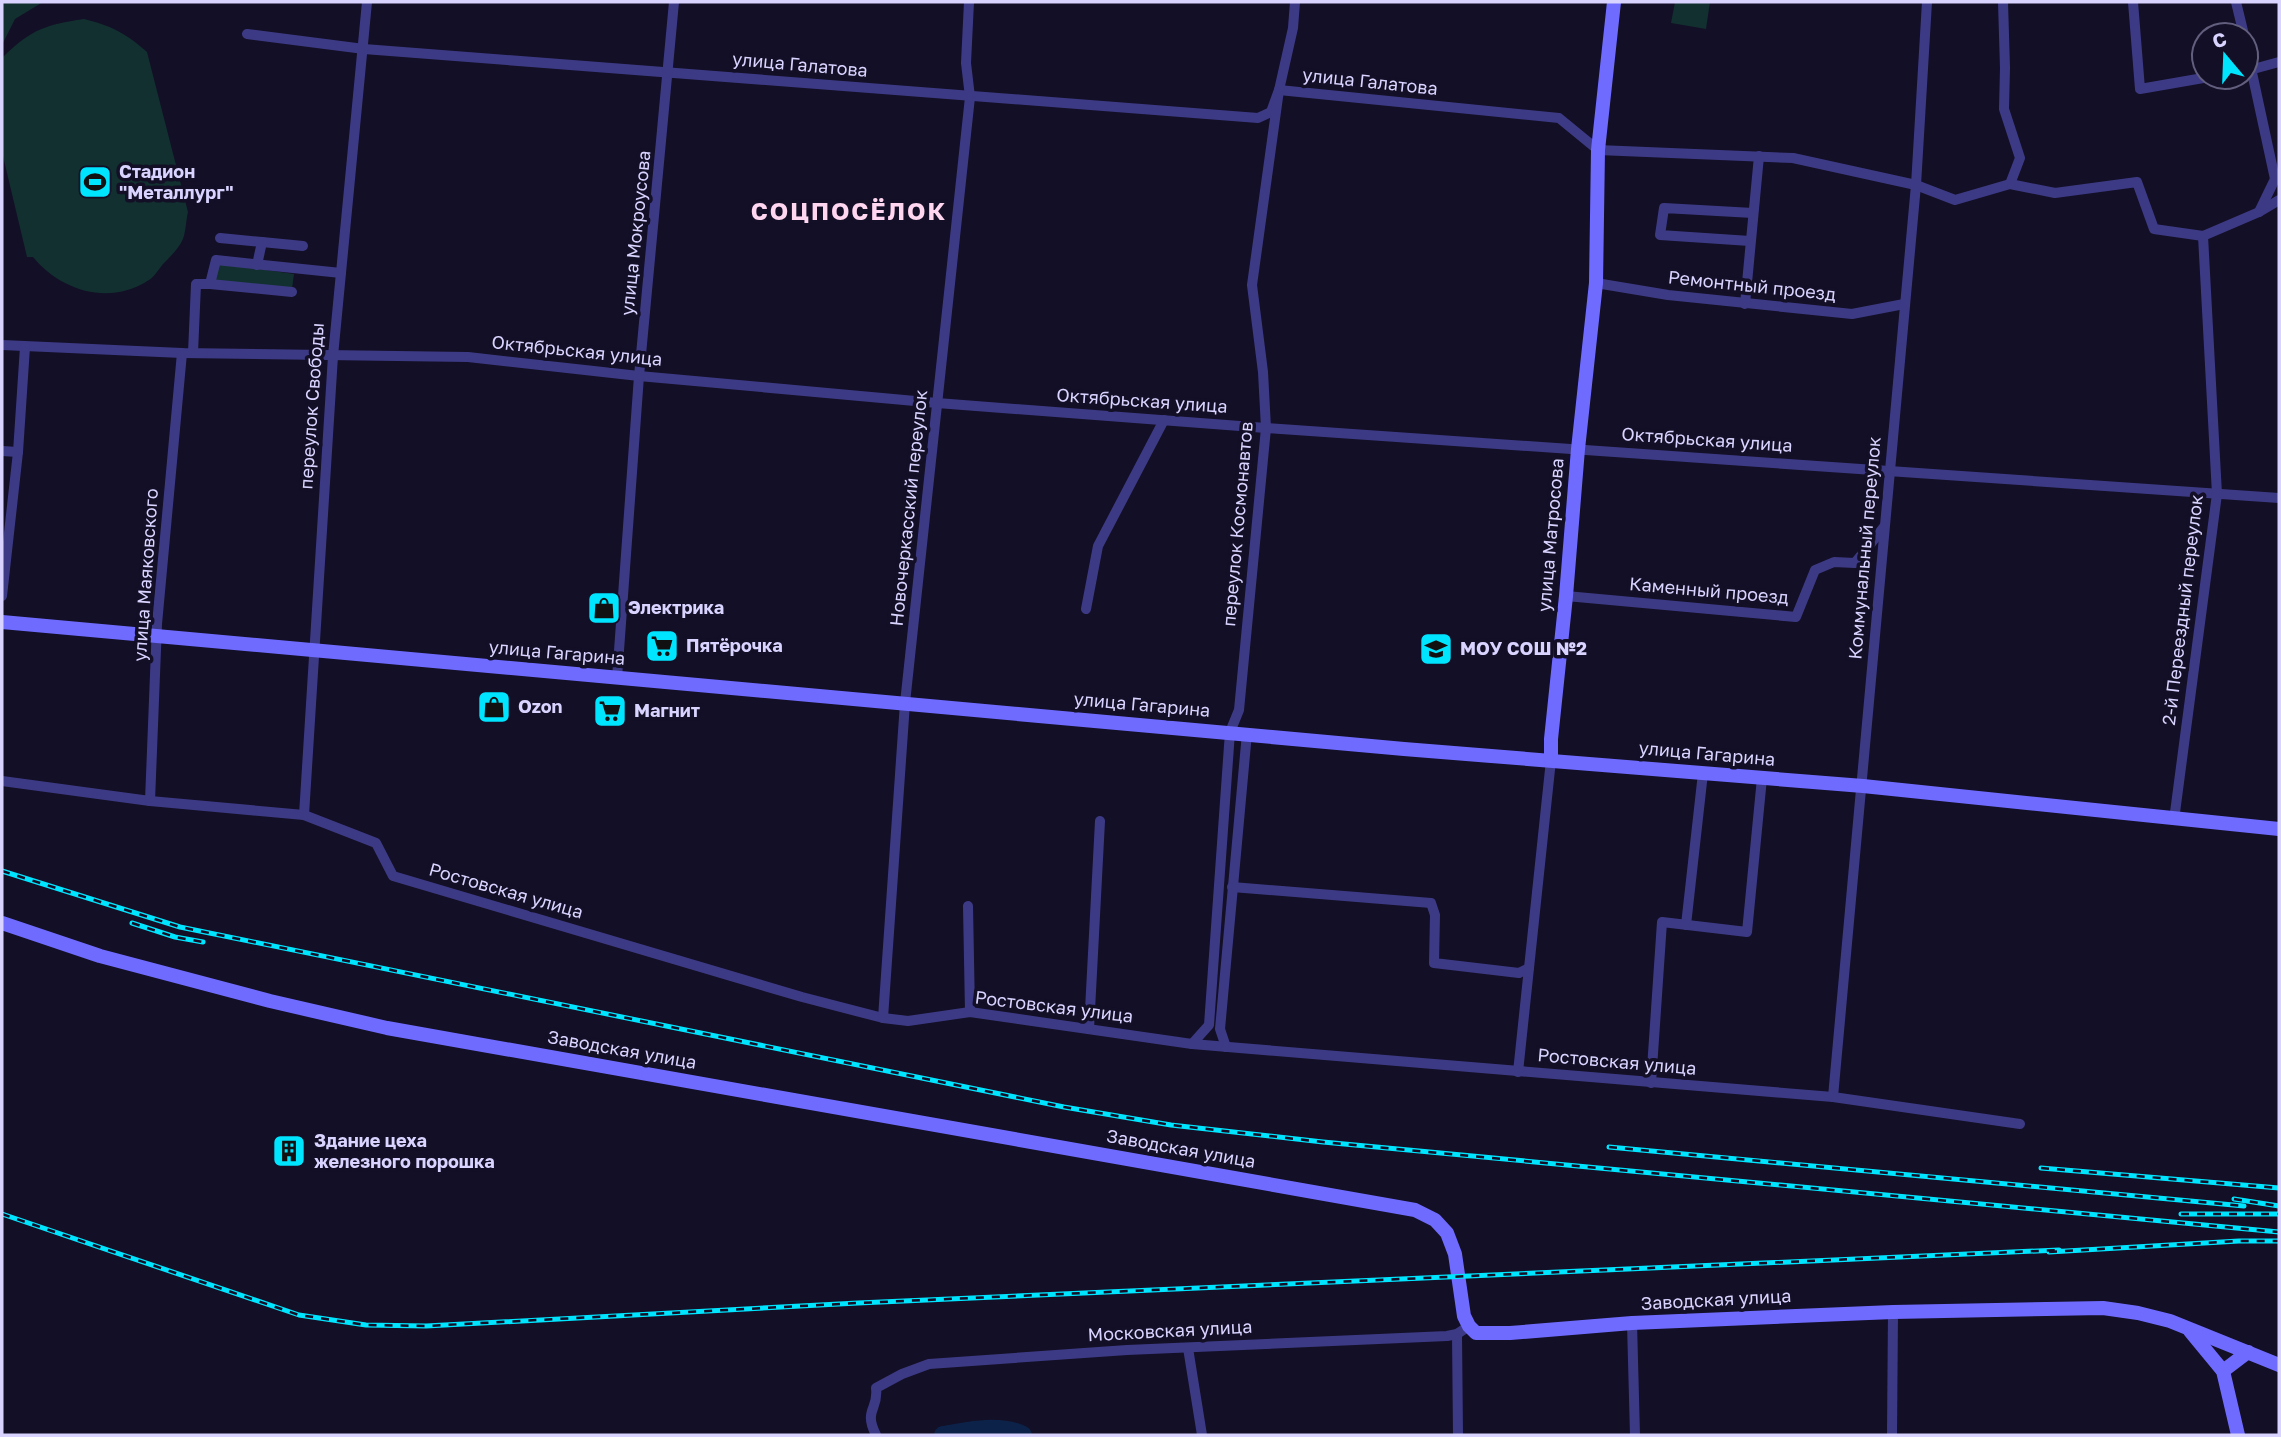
<svg xmlns="http://www.w3.org/2000/svg" width="2281" height="1437" viewBox="0 0 2281 1437" font-family="'Golos Text',sans-serif">
<style>
.green{fill:#12302f}
.lines{fill:none;stroke-linecap:round;stroke-linejoin:round}
.river{stroke:#0c2248;stroke-width:18}
.street{stroke:#3d3a85;stroke-width:10}
.secondary{stroke:#6f6bff;stroke-width:14}
.rail-casing{stroke:#00e5ff;stroke-width:5}
.rail{stroke:#130f26;stroke-width:2.5;stroke-dasharray:8;stroke-linecap:butt}
.labels{text-anchor:middle;stroke-width:7;stroke-linejoin:round;paint-order:stroke}
.street-label{font-size:18px;fill:#d9d4ff;stroke:#130f26}
.poi-label{font-size:18px;font-weight:bold;fill:#d9d4ff;stroke:#130f26;text-anchor:start}
.district-label{font-size:24px;font-weight:bold;letter-spacing:2px;fill:#ffd6f0;stroke:#130f26}
</style>
<rect width="100%" height="100%" fill="#130f26"/>
<g class="green">
<path d="M2 2H43L15 19 2 45Z"/>
<path d="M1675 2H1710L1706 29 1671 23Z"/>
<path d="M84 19C110 25 127 34 147 52L188 212C186 220 186 231 183 239 179 248 170 257 163 264 159 269 154 277 149 280 109 306 61 291 33 257H27L2 152 3 57C32 29 45 25 84 19Z"/>
<path d="M217 263 294 274 292 289 213 280Z"/>
</g>
<g class="lines">
<path class="river" d="M943 1435C968 1431 1000 1423 1023 1435"/>
<g class="street">
<path d="M2003 2 2005 68 2004 109 2020 158 2010 184"/>
<path d="M2133 2 2140 89 2209 77"/>
<path d="M2236 2 2244 35"/>
<path d="M247 34 364 49 1258 118 1271 112 1279 90 1559 118 1598 150 1793 158 1916 185 1955 200 2010 184 2055 193 2137 182 2154 229 2203 236 2259 212 2279 200"/>
<path d="M2246 45 2275 179 2259 212"/>
<path d="M2246 71 2279 62"/>
<path d="M220 238 262 242"/>
<path d="M1750 241 1660 235 1664 208 1753 213"/>
<path d="M257 265 262 242 303 246"/>
<path d="M1596 283 1668 295 1852 314 1904 304"/>
<path d="M210 284 292 292"/>
<path d="M1745 304 1759 156"/>
<path d="M2 345 182 353 468 357 639 376 937 403 1266 428 2279 498"/>
<path d="M193 353 196 284H210L216 260 341 273"/>
<path d="M2 451 18 452"/>
<path d="M2 596 18 452 25 347"/>
<path d="M1566 596 1796 617 1815 570 1834 562 1855 563 1884 527"/>
<path d="M1086 609 1098 546 1164 420"/>
<path d="M617 678 639 376 674 2"/>
<path d="M2 781 150 801 304 815 376 843 393 876 802 997 883 1018 908 1021 970 1012 1192 1044 1833 1097 2020 1124"/>
<path d="M150 801 157 624 182 353"/>
<path d="M304 815 333 356 367 2"/>
<path d="M2174 820 2217 494 2203 236"/>
<path d="M1232 887 1431 903 1435 915 1434 963 1519 973 1529 968"/>
<path d="M968 906 970 1012"/>
<path d="M1686 925 1703 773"/>
<path d="M883 1018 905 703 970 97 966 63 969 2"/>
<path d="M1089 1029 1100 821"/>
<path d="M1192 1044 1209 1025 1230 732 1239 710 1266 428 1263 372 1252 285 1279 90 1293 28 1295 2"/>
<path d="M1226 1047 1220 1029 1247 733"/>
<path d="M1518 1072 1551 760"/>
<path d="M1651 1083 1662 922 1747 932 1762 778"/>
<path d="M1833 1097 1916 185 1927 2"/>
<path d="M1632 1323 1635 1435"/>
<path d="M1457 1334 1458 1435"/>
<path d="M1188 1348 1202 1435"/>
<path d="M876 1435C863 1409 879 1410 876 1388L902 1374 929 1364 1127 1350 1447 1336 1457 1334 1469 1326"/>
<path d="M1892 1435 1893 1312"/>
</g>
<g class="secondary">
<path d="M2 622 1404 749 1863 786 2279 829"/>
<path d="M1551 760V739L1566 596 1578 449 1596 283 1598 150 1614 2"/>
<path d="M2 923 100 956 270 1001 387 1028 1415 1210 1435 1220 1447 1233 1455 1254 1464 1316 1469 1326 1476 1333H1510L1632 1323 1893 1312 2103 1308 2138 1313 2170 1321 2279 1365"/>
<path d="M2190 1331 2223 1371 2238 1435"/>
<path d="M2223 1371 2248 1352"/>
</g>
<defs>
<g id="rail">
<path d="M2 871 180 927 1064 1107 1171 1125 1323 1142 2279 1232"/>
<path d="M132 923 175 937 203 942"/>
<path d="M1609 1147 2244 1206"/>
<path d="M2041 1168 2279 1188"/>
<path d="M2234 1199 2279 1206"/>
<path d="M2 1214 299 1315 366 1325 426 1326 858 1303 2059 1250"/>
<path d="M2181 1214H2279"/>
<path d="M2049 1252 2239 1241H2279"/>
</g>
</defs>
<use href="#rail" class="rail-casing"/>
<use href="#rail" class="rail"/>
</g>
<defs>
<symbol id="stadium-square" viewBox="-11 -11 22 22"><rect x="-9" y="-9" width="18" height="18" rx="4" fill="#00e5ff" stroke="#130f26"/><path d="M0-5a6.5 5 0 1 0 0 10a6.5 5 0 1 0 0-10ZM-3.5-1.8h7v3.6h-7Z" fill="#111"/></symbol>
<symbol id="shop-square" viewBox="-11 -11 22 22"><rect x="-9" y="-9" width="18" height="18" rx="4" fill="#00e5ff" stroke="#130f26"/><path d="M-5-2.5h2.3a2.7 3.5 0 0 1 5.4 0H5L5.5 6h-11ZM-1.5-2.5h3a1.5 2.3 0 0 0-3 0Z" fill="#111"/></symbol>
<symbol id="supermarket-square" viewBox="-11 -11 22 22"><rect x="-9" y="-9" width="18" height="18" rx="4" fill="#00e5ff" stroke="#130f26"/><path d="M-6-5.5h2.5l.6 2H6L4.5 2H-2.5L-4.4-4H-6ZM-1.5 3.2a1.3 1.3 0 1 0 .1 0ZM3 3.2a1.3 1.3 0 1 0 .1 0Z" fill="#111"/></symbol>
<symbol id="school-square" viewBox="-11 -11 22 22"><rect x="-9" y="-9" width="18" height="18" rx="4" fill="#00e5ff" stroke="#130f26"/><path d="M0-5L7-2L0 1L-7-2ZM-4 1L0 2.5L4 1V4Q0 6-4 4Z" fill="#111"/></symbol>
<symbol id="building-square" viewBox="-11 -11 22 22"><rect x="-9" y="-9" width="18" height="18" rx="4" fill="#00e5ff" stroke="#130f26"/><path d="M-4-6H4V6H1V3H-1V6H-4ZM-2.5-4.3h1.7v1.8h-1.7ZM.8-4.3h1.7v1.8H.8ZM-2.5-1h1.7V.8h-1.7ZM.8-1h1.7V.8H.8Z" fill="#111"/></symbol>
</defs>
<g fill-rule="evenodd">
<use href="#stadium-square" x="76" y="163" width="38" height="38"/>
<use href="#shop-square" x="585" y="589" width="38" height="38"/>
<use href="#supermarket-square" x="643" y="627" width="38" height="38"/>
<use href="#school-square" x="1417" y="630" width="38" height="38"/>
<use href="#shop-square" x="475" y="688" width="38" height="38"/>
<use href="#supermarket-square" x="591" y="692" width="38" height="38"/>
<use href="#building-square" x="270" y="1132" width="38" height="38"/>
</g>
<g class="labels">
<g class="street-label">
<text transform="translate(800 65) rotate(5)" y="6">улица Галатова</text>
<text transform="translate(1370 82) rotate(6)" y="6">улица Галатова</text>
<text transform="translate(636 233) rotate(-84)" y="6">улица Мокроусова</text>
<text transform="translate(1752 286) rotate(6)" y="6">Ремонтный проезд</text>
<text transform="translate(577 351) rotate(6)" y="6">Октябрьская улица</text>
<text transform="translate(1142 401) rotate(4)" y="6">Октябрьская улица</text>
<text transform="translate(312 406) rotate(-86)" y="6">переулок Свободы</text>
<text transform="translate(1707 440) rotate(4)" y="6">Октябрьская улица</text>
<text transform="translate(909 508) rotate(-84)" y="6">Новочеркасский переулок</text>
<text transform="translate(1238 524) rotate(-85)" y="6">переулок Космонавтов</text>
<text transform="translate(1551 535) rotate(-85)" y="6">улица Матросова</text>
<text transform="translate(1865 548) rotate(-85)" y="6">Коммунальный переулок</text>
<text transform="translate(146 575) rotate(-86)" y="6">улица Маяковского</text>
<text transform="translate(1709 591) rotate(5)" y="6">Каменный проезд</text>
<text transform="translate(2183 610) rotate(-83)" y="6">2-й Переездный переулок</text>
<text transform="translate(557 653) rotate(5)" y="6">улица Гагарина</text>
<text transform="translate(1142 705) rotate(5)" y="6">улица Гагарина</text>
<text transform="translate(1707 754) rotate(5)" y="6">улица Гагарина</text>
<text transform="translate(506 891) rotate(16)" y="6">Ростовская улица</text>
<text transform="translate(1054 1007) rotate(7)" y="6">Ростовская улица</text>
<text transform="translate(622 1050) rotate(10)" y="6">Заводская улица</text>
<text transform="translate(1617 1062) rotate(5)" y="6">Ростовская улица</text>
<text transform="translate(1181 1149) rotate(10)" y="6">Заводская улица</text>
<text transform="translate(1716 1300) rotate(-3)" y="6">Заводская улица</text>
<text transform="translate(1170 1331) rotate(-3)" y="6">Московская улица</text>
</g>
<g class="poi-label">
<text x="119" y="178">Стадион<tspan x="119" dy="21">"Металлург"</tspan></text>
<text x="628" y="614">Электрика</text>
<text x="686" y="652">Пятёрочка</text>
<text x="1460" y="655">МОУ СОШ №2</text>
<text x="518" y="713">Ozon</text>
<text x="634" y="717">Магнит</text>
<text x="314" y="1147">Здание цеха<tspan x="314" dy="21">железного порошка</tspan></text>
</g>
<g class="district-label">
<text x="849" y="220">СОЦПОСЁЛОК</text>
</g>
</g>
<rect width="2281" height="1437" fill="none" stroke="#d9d4ff" stroke-width="7"/>
<g transform="translate(2225 56) rotate(341)"><circle r="33" fill="#130f26" stroke="#625e7d" stroke-width="2"/>
<path d="M0-5L12 26L0 18L-12 26Z" fill="#00e5ff"/>
<text y="-10" font-size="19" font-weight="bold" text-anchor="middle" fill="#d9d4ff">С</text>
</g>
</svg>
